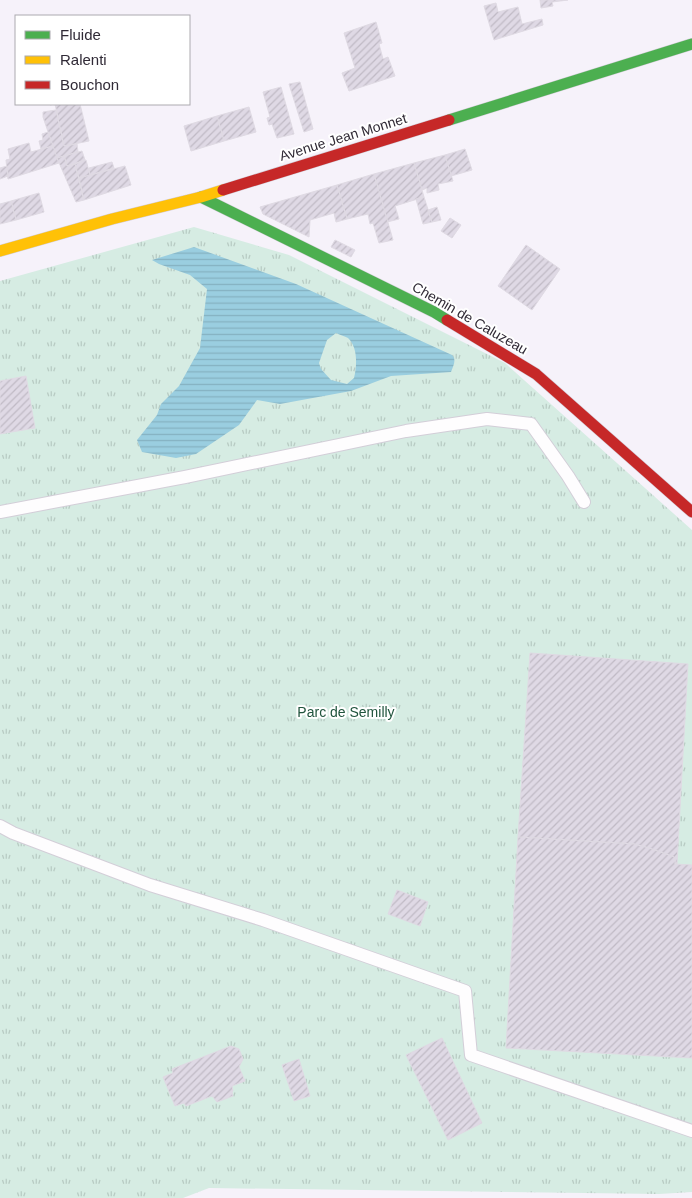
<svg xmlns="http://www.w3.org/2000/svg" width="692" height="1198" viewBox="0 0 692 1198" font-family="Helvetica,sans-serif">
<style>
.park{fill:url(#park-tufts)}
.water{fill:url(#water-rules);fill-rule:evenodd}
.building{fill:url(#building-hatch);stroke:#dfdae3}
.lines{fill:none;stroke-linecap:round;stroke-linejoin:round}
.lane-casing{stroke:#d3ced8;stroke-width:14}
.fast-casing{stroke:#d3ced8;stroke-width:12}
.slow-casing{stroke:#d3ced8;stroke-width:12}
.jam-casing{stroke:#d3ced8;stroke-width:12}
.lane{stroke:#fefdfe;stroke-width:12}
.fast{stroke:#4caf50;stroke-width:11}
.slow{stroke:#ffc107;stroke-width:11}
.jam{stroke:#c62828;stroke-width:11}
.labels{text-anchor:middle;stroke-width:4;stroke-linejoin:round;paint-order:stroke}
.street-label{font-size:14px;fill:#302a36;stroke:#fff}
.park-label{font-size:14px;fill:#20543d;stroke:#fff}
</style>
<defs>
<pattern id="park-tufts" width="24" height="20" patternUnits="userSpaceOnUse" patternTransform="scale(1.25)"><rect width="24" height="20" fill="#d6ece3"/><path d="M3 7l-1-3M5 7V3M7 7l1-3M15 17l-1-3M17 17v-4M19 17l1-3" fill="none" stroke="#b8cbc3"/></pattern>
<pattern id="water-rules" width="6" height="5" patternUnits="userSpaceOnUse" patternTransform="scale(1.25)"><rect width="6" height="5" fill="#9acee0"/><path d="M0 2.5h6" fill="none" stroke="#85b1c1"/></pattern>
<pattern id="building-hatch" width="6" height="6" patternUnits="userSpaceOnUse" patternTransform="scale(1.25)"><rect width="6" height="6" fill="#dfd9e5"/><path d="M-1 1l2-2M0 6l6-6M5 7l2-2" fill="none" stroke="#c0bac5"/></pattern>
</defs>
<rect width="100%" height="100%" fill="#f6f2fa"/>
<path class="park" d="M194 227 289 255 505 363 692 530V1192L659 1194 209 1188 183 1198H0V281Z"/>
<path class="water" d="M194 247 296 284 452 355C457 360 453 366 451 372L391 376 351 391 280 404 257 400 239 425 196 454 176 458 142 452 137 440 157 415 161 404 179 386 200 348 207 289 190 275 159 264 152 260ZM336 333C339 335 345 336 348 338 358 347 357 366 354 378L347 384 331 380 321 369 319 363 327 340Z"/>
<g class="building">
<path d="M540 0H568L552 2 553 6 541 8Z"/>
<path d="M496 3 498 12 518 7 522 24 542 19 543 25 494 40 484 6Z"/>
<path d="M376 22 382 43 379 44 383 59 388 57 395 76 349 91 342 73 355 68 344 33Z"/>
<path d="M300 82 313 129 304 132 289 84Z"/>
<path d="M281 87 294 134 277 138 272 124 269 125 267 118 270 117 263 92Z"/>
<path d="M49 104H80L89 141 64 146 55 104 50 105Z"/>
<path d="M249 107 256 132 224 141 217 116Z"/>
<path d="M56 110 64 146 77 144 78 152 57 158 43 117V112Z"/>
<path d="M217 116 224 141 191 151 184 126Z"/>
<path d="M48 132 53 146 41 149 39 141 43 140 42 134Z"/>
<path d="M29 143 31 152 53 146 59 163 8 179 6 160 10 159 8 149Z"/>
<path d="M465 149 472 170 451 176 445 155Z"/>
<path d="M82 151 85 160 67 166 64 156Z"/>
<path d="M445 155 453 181 438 184 439 190 427 193V188L422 190 414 163Z"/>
<path d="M64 156 67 166 75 164 84 200 76 202 57 158Z"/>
<path d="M86 160 90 175 79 178 75 164Z"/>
<path d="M112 162 114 168 90 175 89 168Z"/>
<path d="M414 163 424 197 395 206 399 219 387 222 374 174Z"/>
<path d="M7 166 8 176 0 179V168Z"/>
<path d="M125 166 131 185 84 200 79 178Z"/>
<path d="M374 174 393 240 379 243 373 223 370 224 368 214 347 219 337 185Z"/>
<path d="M337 185 347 219 336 222 334 213 310 220 309 237 263 214 260 207Z"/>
<path d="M39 193 44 212 16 220 11 201Z"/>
<path d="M424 197 432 222 423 224 416 199Z"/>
<path d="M11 201 16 220 0 224V204Z"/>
<path d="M437 207 441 220 432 222 428 210Z"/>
<path d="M450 218 461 225 452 238 441 231Z"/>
<path d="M335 240 355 250 351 257 331 247Z"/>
<path d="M526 245 560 269 532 310 498 286Z"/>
<path d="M26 376 35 428 0 434V381Z"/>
<path d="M530 653 688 664 677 864H675V858L674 857 649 848 634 844 518 837Z"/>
<path d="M518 837 634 844 649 848 674 857 675 858V864L692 865V1058L506 1048Z"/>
<path d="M397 890 428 902 420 926 388 914Z"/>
<path d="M442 1038 482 1123 448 1140 406 1055Z"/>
<path d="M231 1046 239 1049 243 1059 239 1067 245 1081 232 1086 233 1091 232 1092 233 1096 217 1102 212 1096 186 1106 184 1103 175 1106 163 1077 173 1073 172 1069Z"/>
<path d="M299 1059 310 1096 294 1101 282 1065Z"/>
</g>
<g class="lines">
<defs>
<g id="lane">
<path d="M0 512 185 477 406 431 487 419 531 424 568 476 584 502"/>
<path d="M0 826 13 833 150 885 263 920 465 991 471 1055 692 1131"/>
</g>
<g id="fast">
<path d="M449 120 692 44"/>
<path d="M201 197 434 312 447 320"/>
</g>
<path id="slow" d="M0 251 112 219 201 197 223 190"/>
<g id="jam">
<path d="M223 190 449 120"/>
<path d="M447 320 536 374 692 512"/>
</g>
</defs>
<use href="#lane" class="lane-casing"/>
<use href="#fast" class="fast-casing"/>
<use href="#slow" class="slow-casing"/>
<use href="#jam" class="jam-casing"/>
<use href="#lane" class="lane"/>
<use href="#fast" class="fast"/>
<use href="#slow" class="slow"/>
<use href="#jam" class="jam"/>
</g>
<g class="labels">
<g class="street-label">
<text transform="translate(343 137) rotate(-17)" y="5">Avenue Jean Monnet</text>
<text transform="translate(470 318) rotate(30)" y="5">Chemin de Caluzeau</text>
</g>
<g class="park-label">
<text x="346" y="717">Parc de Semilly</text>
</g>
</g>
<rect x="15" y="15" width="175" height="90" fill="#ffffff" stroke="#acaaaf"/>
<rect x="25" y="31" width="25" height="8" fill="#4caf50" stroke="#acaaaf"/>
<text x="60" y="40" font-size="15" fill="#302a36">Fluide</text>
<rect x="25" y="56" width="25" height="8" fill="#ffc107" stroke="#acaaaf"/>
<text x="60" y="65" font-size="15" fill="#302a36">Ralenti</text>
<rect x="25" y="81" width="25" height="8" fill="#c62828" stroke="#acaaaf"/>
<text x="60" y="90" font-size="15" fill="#302a36">Bouchon</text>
</svg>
